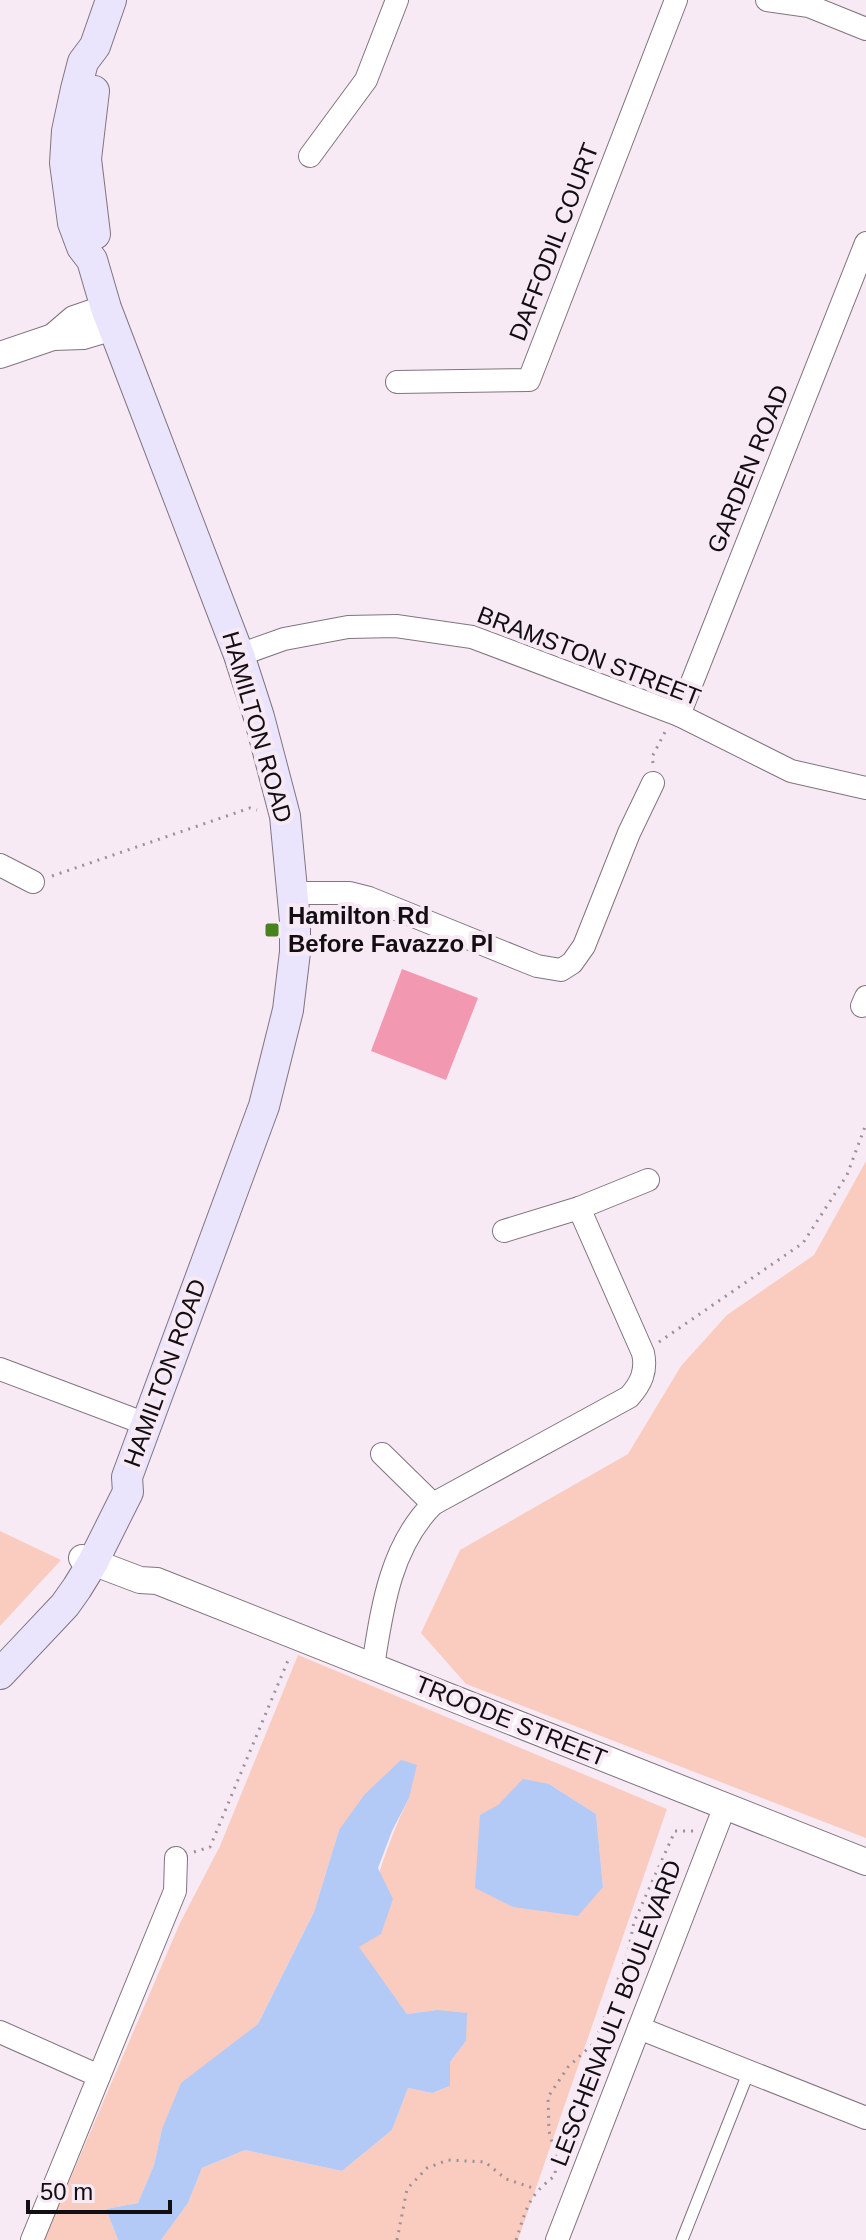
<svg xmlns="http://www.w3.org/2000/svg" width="866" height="2240" viewBox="0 0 866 2240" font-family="Arial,sans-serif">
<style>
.green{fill:#faccbf;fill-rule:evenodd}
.water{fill:#b3caf6}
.building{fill:#f398b1}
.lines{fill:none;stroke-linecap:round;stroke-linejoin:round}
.service-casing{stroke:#80757f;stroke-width:13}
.minor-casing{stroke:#80757f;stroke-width:24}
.tertiary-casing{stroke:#80757f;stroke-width:28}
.secondary-casing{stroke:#80757f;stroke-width:32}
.path{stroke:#9a9199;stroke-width:3;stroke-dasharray:2 6;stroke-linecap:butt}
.service{stroke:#fff;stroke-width:11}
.minor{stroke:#fff;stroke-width:22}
.tertiary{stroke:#fff;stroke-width:26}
.secondary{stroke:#ebe4fd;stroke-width:30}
.poi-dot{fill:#48821d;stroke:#f7eaf5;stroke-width:3}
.labels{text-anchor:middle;stroke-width:8;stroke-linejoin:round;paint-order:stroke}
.street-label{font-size:24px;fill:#120e12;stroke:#f7eaf5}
.poi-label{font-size:24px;font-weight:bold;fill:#120e12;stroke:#f7eaf5;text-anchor:start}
</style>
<rect width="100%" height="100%" fill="#f7eaf5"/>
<g class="green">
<path d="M866 1161V1838L466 1684 421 1633 460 1550 628 1454 681 1366 727 1315 814 1255Z"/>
<path d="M0 1531 61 1560 0 1626Z"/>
<path d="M298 1655 667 1809 518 2240H161L188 2203 202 2168 245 2150 342 2171 392 2130 408 2088 432 2093 450 2086V2062L466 2041 437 2010 407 2014 358 1947C372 1895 385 1846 409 1798L339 1830 314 1912 258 2024 229 2049 162 2129 154 2165 138 2203 106 2209 118 2240H44L180 1923 220 1846ZM549 1784 596 1814 603 1887 480 1815Z"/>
</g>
<g class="water">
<path d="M401 1760 417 1765 409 1798 392 1831 378 1868 393 1899 381 1934 359 1947 407 2014 437 2010 467 2013 466 2041 450 2062V2086L432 2093 408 2088 392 2130 342 2171 245 2150 202 2168 188 2203 161 2240H118L106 2209 138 2203 154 2165 162 2129 181 2083 258 2024 314 1912 339 1830 365 1794Z"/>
<path d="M523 1779 549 1784 596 1814 603 1887 578 1916 513 1907 475 1888 480 1815 498 1805Z"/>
</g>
<path class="building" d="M402 969 478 998 446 1080 371 1051Z"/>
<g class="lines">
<defs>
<path id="service" d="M682 2240 749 2071"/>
<g id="minor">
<path d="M767 0 809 6 866 29"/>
<path d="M310 156 366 80 397 0"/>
<path d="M397 382 529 380 676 0"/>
<path d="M239 655 284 639 348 627 396 626 472 637 679 715 791 771 866 788"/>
<path d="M679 715 866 243"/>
<path d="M0 865 33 882"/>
<path d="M293 893H349L369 898 537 966 561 970 572 963 584 946 629 833 653 783"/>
<path d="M862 1006 866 997"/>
<path d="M504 1231 579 1208 648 1180"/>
<path d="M0 1369 146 1424"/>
<path d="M382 1454 433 1504"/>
<path d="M373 1666C382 1609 390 1547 433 1504L629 1397C641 1384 647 1371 643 1353L579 1208"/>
<path d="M639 2028 866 2118"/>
<path d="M0 2032 99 2076"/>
<path d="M32 2240 175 1891 176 1858"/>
<path d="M557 2240 725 1806"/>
</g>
<g id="tertiary">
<path d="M53 337 74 319 106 308"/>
<path d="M0 355 53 337 83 336 113 327"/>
<path d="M82 1558 140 1580 157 1581 866 1862"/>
</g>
<g id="secondary">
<path d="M94 91 86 159 95 234"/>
<path d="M0 1674 65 1605 77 1588 93 1562 128 1492 127 1477 264 1106 288 1010 295 952V921L285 816 259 717 239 655 106 308 92 260 82 247 73 223 65 163 67 131 76 89 83 62 95 46 111 0"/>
</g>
</defs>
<use href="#service" class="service-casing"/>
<use href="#minor" class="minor-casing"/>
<use href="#tertiary" class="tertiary-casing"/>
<use href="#secondary" class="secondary-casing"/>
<g class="path">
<path d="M653 763 652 757 666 730"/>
<path d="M52 876 250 808 257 810"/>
<path d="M659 1342 803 1243 847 1175 866 1124"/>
<path d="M194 1852 210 1847 289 1658"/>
<path d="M397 2240 407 2189 427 2168 448 2160 485 2162 506 2179 536 2189"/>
<path d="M516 2240C526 2210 528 2195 555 2176L556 2157 549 2131 548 2097 568 2067 595 2042 628 1952 634 1922 675 1831H694"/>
</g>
<use href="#service" class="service"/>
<use href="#minor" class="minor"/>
<use href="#tertiary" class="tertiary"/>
<use href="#secondary" class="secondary"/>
</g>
<rect class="poi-dot" x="264" y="922" width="16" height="16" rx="4"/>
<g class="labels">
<g class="street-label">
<text transform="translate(554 242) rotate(-69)" y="8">DAFFODIL COURT</text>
<text transform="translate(748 469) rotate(-68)" y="8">GARDEN ROAD</text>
<text transform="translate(589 656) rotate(21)" y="8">BRAMSTON STREET</text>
<text transform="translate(257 727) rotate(74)" y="8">HAMILTON ROAD</text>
<text transform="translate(165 1373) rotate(-70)" y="8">HAMILTON ROAD</text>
<text transform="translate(511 1721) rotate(22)" y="8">TROODE STREET</text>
<text transform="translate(616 2013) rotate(-69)" y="8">LESCHENAULT BOULEVARD</text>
</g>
<g class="poi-label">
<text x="288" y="924">Hamilton Rd<tspan x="288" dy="28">Before Favazzo Pl</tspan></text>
</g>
</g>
<path d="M28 2200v12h142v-12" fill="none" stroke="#120e12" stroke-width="4"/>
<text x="40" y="2200" font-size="24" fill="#120e12" stroke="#f7eaf5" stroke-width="6" paint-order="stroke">50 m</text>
</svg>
